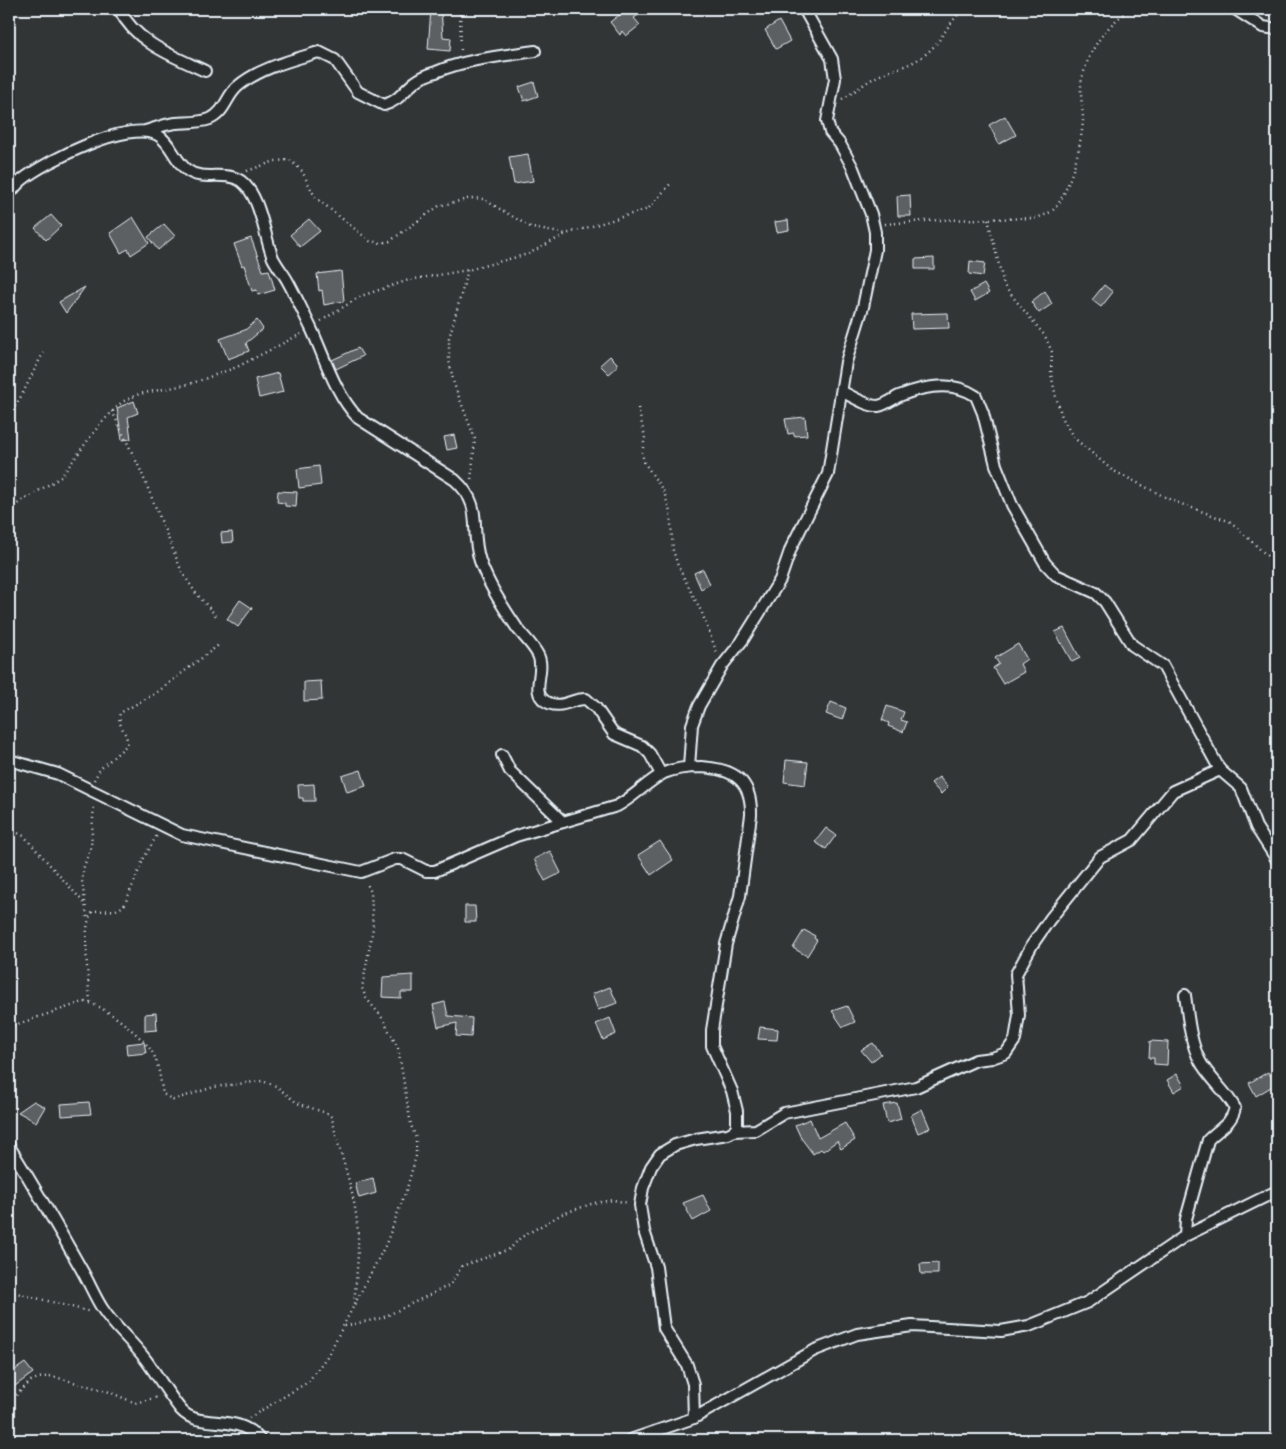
<svg xmlns="http://www.w3.org/2000/svg" width="1286" height="1449" viewBox="0 0 1286 1449" font-family="Caveat,sans-serif">
<style>
.building{fill:#5c6063;stroke:#e8f1f8}
.lines{fill:none;stroke-linecap:round;stroke-linejoin:round}
.minor-casing{stroke:#e8f1f8;stroke-width:14}
.path{stroke:#e8f1f8;stroke-width:2.5;stroke-dasharray:1 4;stroke-linecap:butt}
.minor{stroke:#2a2d2e;stroke-width:10}
</style>
<rect width="100%" height="100%" fill="#323536"/>
<filter id="ink" filterUnits="userSpaceOnUse"><feTurbulence type="fractalNoise" baseFrequency=".02" numOctaves="2"/><feDisplacementMap in="SourceGraphic" scale="10" xChannelSelector="R" yChannelSelector="G"/><feConvolveMatrix kernelMatrix="1 2 1 2 8 2 1 2 1" color-interpolation-filters="sRGB"/></filter>
<g filter="url(#ink)">
<g class="building">
<path d="M431 9H441L443 37 451 38 450 51 428 49Z"/>
<path d="M627 9H647L634 18 640 25 626 36 622 31 620 35 610 22Z"/>
<path d="M779 21 790 41 776 49 765 30Z"/>
<path d="M534 82 538 96 524 101 519 87Z"/>
<path d="M1005 116 1016 135 999 144 989 125Z"/>
<path d="M528 154 533 181 514 184 509 157Z"/>
<path d="M910 195 911 216H898L897 196Z"/>
<path d="M51 215 61 226 46 240 35 228Z"/>
<path d="M133 217 149 243 131 255 128 249 121 253 110 233Z"/>
<path d="M309 219 320 231 300 247 290 235Z"/>
<path d="M788 220 789 230 777 232 775 222Z"/>
<path d="M164 224 175 236 158 250 148 237Z"/>
<path d="M251 238 263 271 269 270 275 290 258 295 257 290 252 291 244 265 242 266 234 244Z"/>
<path d="M934 258V269H915V259Z"/>
<path d="M970 261 985 263 983 276 969 274Z"/>
<path d="M341 271 344 301 324 305 322 290 319 291 317 274Z"/>
<path d="M984 284 989 293 975 301 970 292Z"/>
<path d="M1104 285 1113 292 1101 307 1092 300Z"/>
<path d="M85 287 66 313 59 302Z"/>
<path d="M1045 291 1052 304 1039 313 1031 302Z"/>
<path d="M948 313 949 328 912 329 911 314Z"/>
<path d="M257 320 263 329 246 343 249 351 228 359 220 339 245 330Z"/>
<path d="M358 348 363 356 336 369 332 360Z"/>
<path d="M610 356 617 363V367L609 374 600 365Z"/>
<path d="M278 373 283 392 259 398 255 379Z"/>
<path d="M134 401 138 413 128 417 131 439 122 440 117 408Z"/>
<path d="M805 417 807 435 794 436V433L788 434 785 419Z"/>
<path d="M454 435 457 448 447 450 444 437Z"/>
<path d="M319 466 321 485 299 488 297 469Z"/>
<path d="M278 491 297 492 296 507 285 506V503L277 502Z"/>
<path d="M232 532 233 542 222 543 221 533Z"/>
<path d="M703 569 710 584 701 589 694 573Z"/>
<path d="M240 600 252 608 238 627 227 619Z"/>
<path d="M1064 628 1080 658 1072 662 1055 632Z"/>
<path d="M1018 644 1027 659 1020 664 1024 672 1003 684 993 668 999 664 995 658Z"/>
<path d="M321 681 322 700 304 701V682Z"/>
<path d="M831 702 846 708 842 720 826 714Z"/>
<path d="M887 706 904 712 901 720 907 722 903 732 888 726 889 723 882 720Z"/>
<path d="M786 760 808 762 805 785 784 782Z"/>
<path d="M361 770 366 786 347 792 342 776Z"/>
<path d="M939 777 948 787 941 794 931 783Z"/>
<path d="M314 784 315 801H303V798H299L298 785Z"/>
<path d="M826 828 836 835 826 849 815 842Z"/>
<path d="M660 841 673 860 651 875 638 855Z"/>
<path d="M550 851 561 873 545 881 534 859Z"/>
<path d="M465 906H475L476 922H465Z"/>
<path d="M804 930 815 936 814 938 817 940 807 956 793 948Z"/>
<path d="M413 975V992H401V998L382 997 383 977Z"/>
<path d="M610 987 617 1003 598 1010 592 994Z"/>
<path d="M445 1002 448 1016 472 1018 471 1037 456 1036 457 1023 438 1027 433 1005Z"/>
<path d="M847 1006 855 1022 843 1027 832 1011Z"/>
<path d="M156 1013 157 1030 145 1031V1014Z"/>
<path d="M610 1018 616 1034 603 1040 596 1024Z"/>
<path d="M760 1027 778 1029 777 1040 758 1039Z"/>
<path d="M1150 1041 1168 1042 1167 1065 1154 1064V1058H1149Z"/>
<path d="M144 1042 146 1053 127 1055 126 1044Z"/>
<path d="M873 1043 881 1054 871 1062 861 1050Z"/>
<path d="M1268 1072 1276 1084 1256 1096 1249 1083Z"/>
<path d="M1177 1074 1184 1086 1174 1092 1167 1080Z"/>
<path d="M34 1101 45 1107 36 1122 18 1112Z"/>
<path d="M89 1102 91 1114 62 1116 61 1104Z"/>
<path d="M897 1103 901 1119 887 1123 883 1105Z"/>
<path d="M922 1109 930 1128 918 1133 911 1115Z"/>
<path d="M810 1119 818 1138 845 1123 855 1140 841 1149 837 1141 823 1151 821 1149 813 1154 801 1138 795 1125Z"/>
<path d="M373 1178 376 1193 359 1198 355 1183Z"/>
<path d="M703 1195 711 1211 693 1221 683 1203Z"/>
<path d="M938 1263V1274H921L920 1264Z"/>
<path d="M25 1363 33 1373 15 1386 9 1374Z"/>
</g>
<g class="lines">
<defs>
<g id="minor">
<path d="M119 9C136 43 173 56 205 71"/>
<path d="M1235 9 1263 27 1277 29"/>
<path d="M146 131C155 128 166 124 176 123 187 122 199 123 210 119 225 112 226 97 237 87 259 68 292 60 319 52L335 60 358 92 384 105C399 101 404 90 415 82 420 78 429 74 436 72 467 59 502 56 535 51"/>
<path d="M9 194C13 190 17 184 22 180 46 161 129 119 158 135 171 143 175 161 187 170 202 182 225 170 241 181 261 196 264 236 273 258 277 266 283 273 287 280 296 296 303 312 311 328 325 358 335 394 358 418L455 480C485 507 469 528 480 561 488 584 503 607 517 628 524 637 533 645 538 655 546 670 530 691 545 701 560 711 572 698 586 699L596 708 614 734 642 746 650 754 661 774"/>
<path d="M843 392C853 397 867 406 878 406 885 405 893 399 899 396 924 386 953 380 976 396L983 413 996 465 1012 505 1045 563 1056 575 1096 593 1105 602 1132 645 1163 666 1220 770 1241 788 1256 827 1277 860"/>
<path d="M502 755 510 771 563 822"/>
<path d="M9 760 58 774 182 835 361 872 395 859H402L426 871H435L516 836 617 806C634 797 648 781 664 773 676 768 688 767 701 767 734 769 752 780 751 815L740 896 726 944 712 1030V1046L732 1091 737 1111V1127L734 1131 728 1134 696 1139 675 1145 660 1154 651 1167 643 1188 640 1205 644 1231 656 1267 664 1328 687 1365 693 1384 694 1418"/>
<path d="M689 767 692 725 699 706 722 666 742 641 780 580 791 548 828 474 846 362 863 307 875 250V232L871 214 853 168 840 144 830 132 827 121 835 79 832 59 804 9"/>
<path d="M1185 995C1188 1016 1190 1042 1200 1061 1209 1078 1226 1091 1235 1108 1231 1125 1219 1128 1208 1140L1186 1219 1185 1236"/>
<path d="M734 1131 756 1130 784 1113 916 1087 976 1060 992 1058 1006 1053 1015 1040 1019 1015 1016 974 1032 945 1050 919 1100 857 1132 840 1173 791 1220 770"/>
<path d="M9 1146C35 1188 60 1231 84 1274 90 1285 95 1297 102 1308 114 1327 132 1341 146 1360 158 1376 168 1394 181 1410 200 1431 237 1411 260 1440"/>
<path d="M630 1440 694 1418 815 1350 857 1334 912 1326 1001 1331 1029 1326 1088 1302 1185 1236 1277 1191"/>
</g>
</defs>
<use href="#minor" class="minor-casing"/>
<g class="path">
<path d="M460 9 461 52"/>
<path d="M842 99C855 92 865 82 878 76 895 68 912 66 927 53 943 40 948 21 965 9"/>
<path d="M247 171 275 161 290 160 302 171 315 197 370 241 381 243 390 241 439 206 471 198 483 199 532 228 566 234 648 209 672 182"/>
<path d="M988 219 1004 286 1045 336 1052 352 1051 374 1056 397 1062 417 1073 437 1112 470 1173 501 1231 522 1277 565"/>
<path d="M885 224 938 220 1036 218C1042 216 1048 214 1053 210 1069 195 1082 143 1083 120 1083 106 1079 93 1082 79 1089 49 1106 25 1131 9"/>
<path d="M468 270 449 338V361L454 384 475 439 471 480"/>
<path d="M321 321 361 296 409 280 468 270 528 254 566 234"/>
<path d="M638 408 645 437 642 453 644 462 664 492 670 512 673 550 678 566 702 613 717 653"/>
<path d="M112 411 140 469 182 572 195 592 218 618"/>
<path d="M9 414C24 396 32 372 44 352"/>
<path d="M9 509 61 477 100 424 122 402 139 394 190 384 237 367 301 334"/>
<path d="M94 780 100 769 127 745C129 733 116 726 120 713L156 693 220 644"/>
<path d="M9 829 24 836 84 903"/>
<path d="M9 913 14 911"/>
<path d="M87 917 82 881 84 866 91 847 94 804"/>
<path d="M90 1002C89 985 80 920 94 911L116 910 124 906 144 858 157 835"/>
<path d="M9 1027 83 1002C101 1002 139 1034 150 1049 159 1060 160 1080 163 1094L173 1100 214 1087 262 1081 276 1086 297 1103 329 1114 332 1118C339 1153 354 1188 357 1223 360 1250 356 1278 354 1305"/>
<path d="M9 1291 91 1312"/>
<path d="M345 1326 382 1318 450 1285 462 1266 510 1249 520 1238 562 1214 594 1203 613 1200 629 1203"/>
<path d="M9 1402 31 1381 38 1378 51 1376 107 1391 135 1403 158 1397"/>
<path d="M249 1418 308 1382 328 1355 386 1244 407 1188 416 1156V1138L411 1125 398 1048 381 1016 366 998 362 988 373 928 371 892 366 882"/>
</g>
<use href="#minor" class="minor"/>
</g>
</g>
<rect width="1286" height="1449" fill="none" stroke="#2a2d2e" stroke-width="30"/>
<rect x="15" y="15" width="1256" height="1419" fill="none" stroke="#e8f1f8" stroke-width="2" filter="url(#ink)"/>
</svg>
